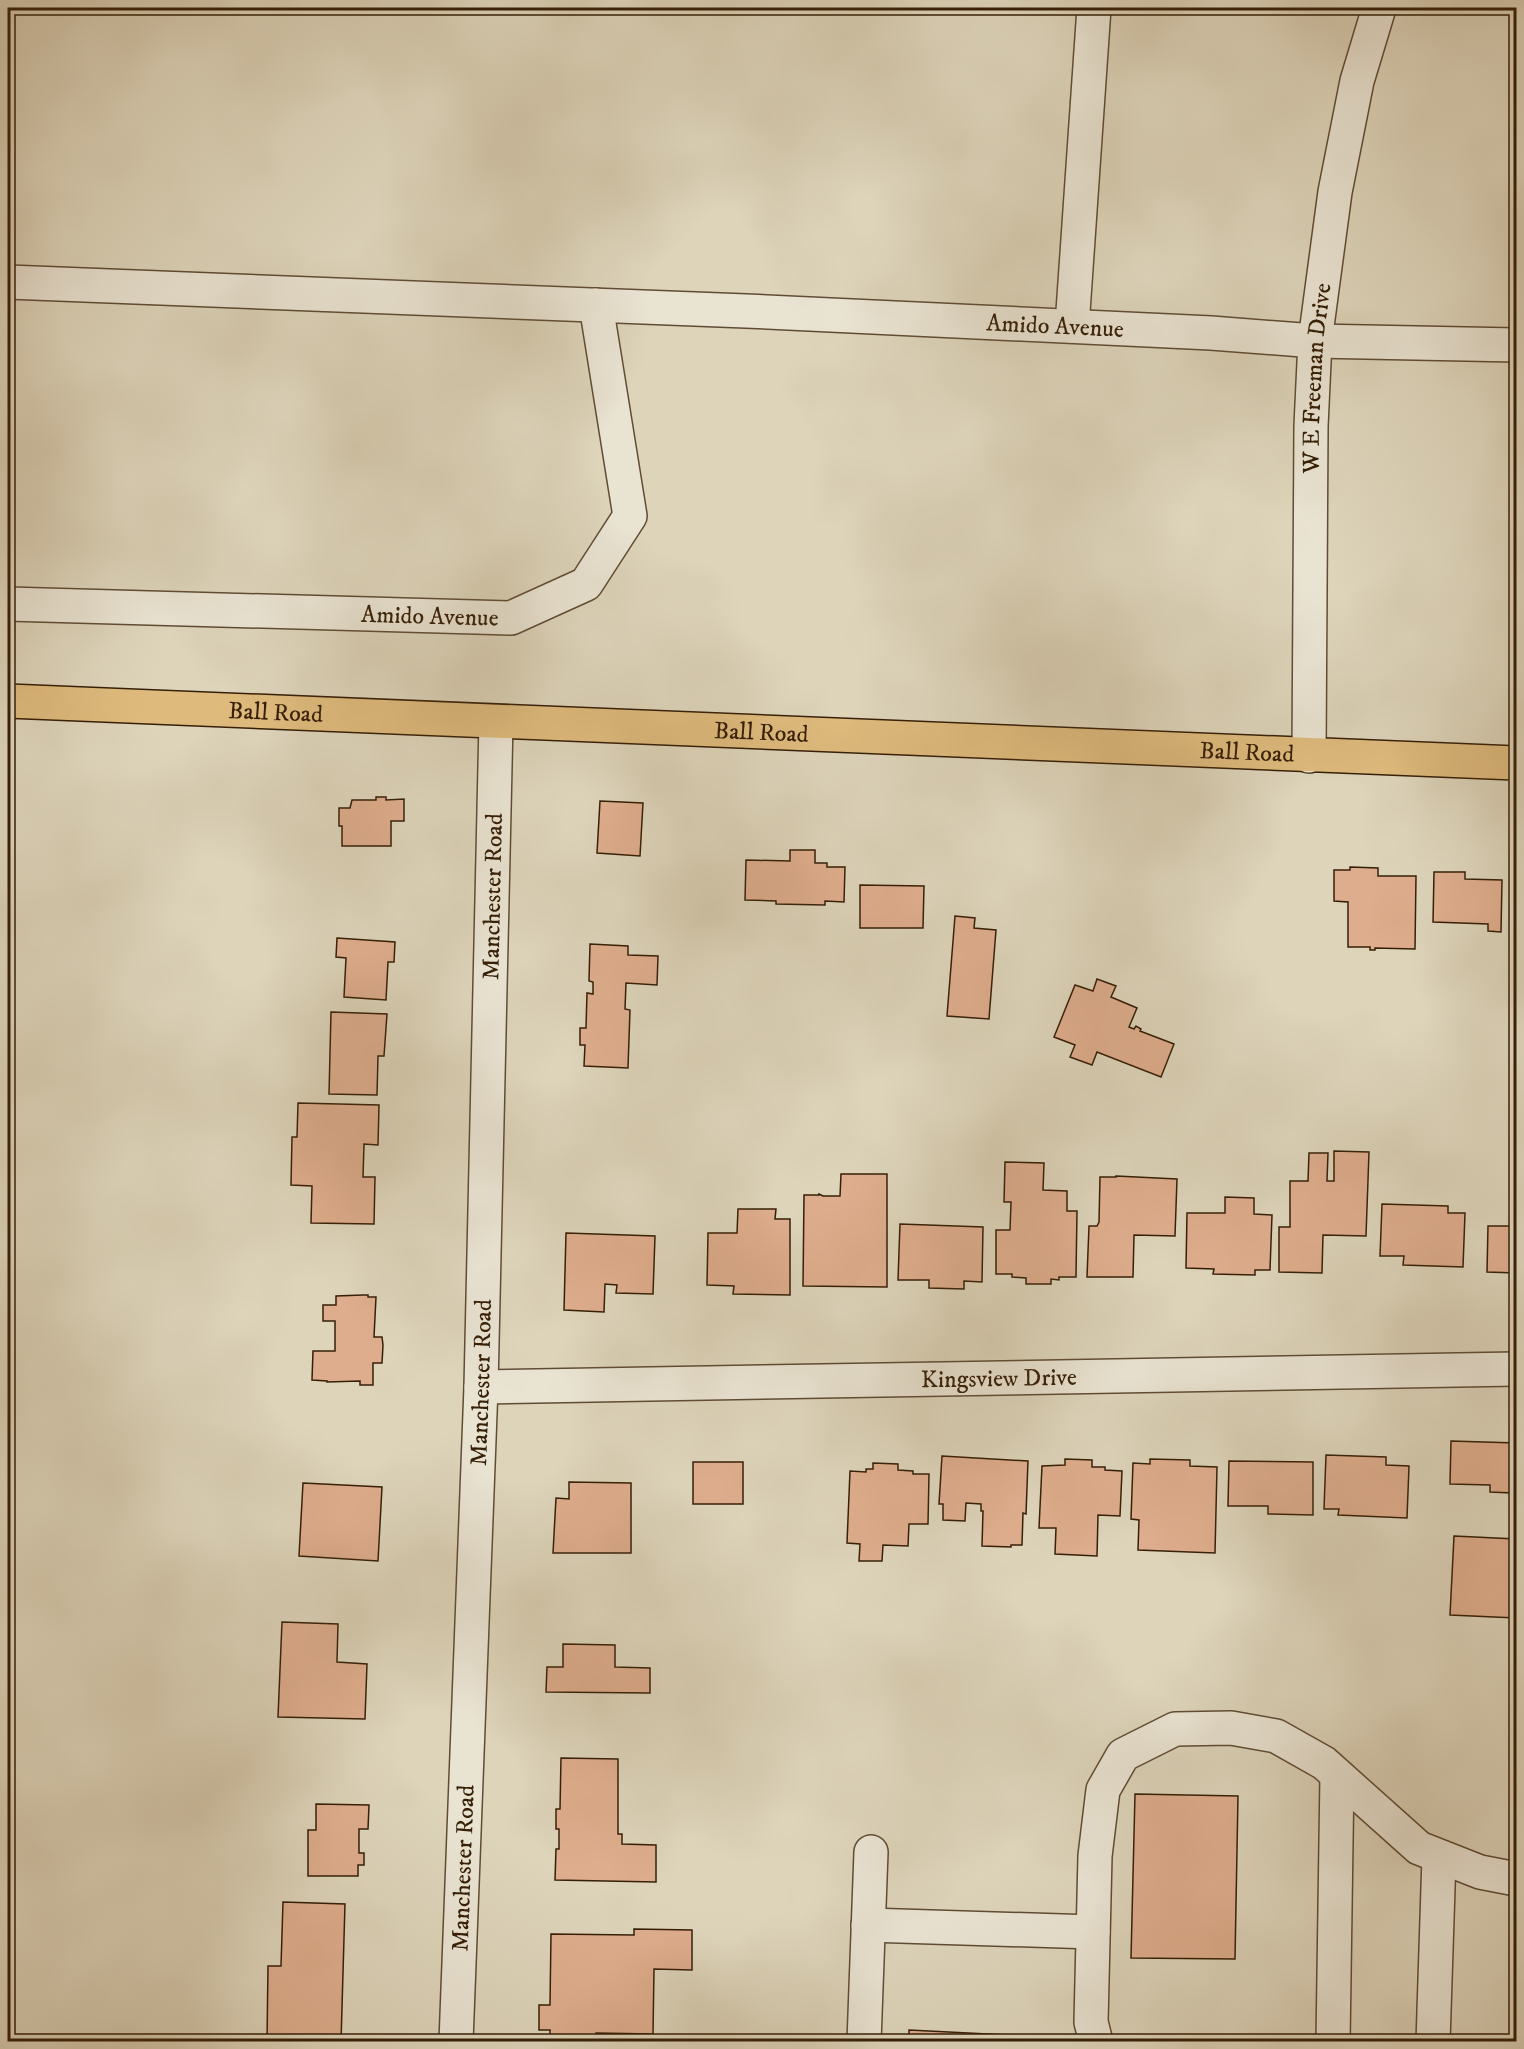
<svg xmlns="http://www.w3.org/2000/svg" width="1524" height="2049" viewBox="0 0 1524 2049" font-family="'IM FELL DW Pica',serif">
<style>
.building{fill:#dead8d;stroke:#361f07;stroke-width:1.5}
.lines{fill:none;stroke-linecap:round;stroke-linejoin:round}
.minor-casing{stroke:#604c34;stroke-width:36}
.major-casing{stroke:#361f07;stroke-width:36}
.minor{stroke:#e9e3d2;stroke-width:33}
.major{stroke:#deba7d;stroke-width:33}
.labels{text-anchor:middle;stroke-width:4.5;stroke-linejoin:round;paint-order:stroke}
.street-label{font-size:24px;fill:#361f07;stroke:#e9e3d2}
</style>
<rect width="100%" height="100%" fill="#ddd4ba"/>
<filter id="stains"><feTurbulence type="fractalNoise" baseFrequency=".00333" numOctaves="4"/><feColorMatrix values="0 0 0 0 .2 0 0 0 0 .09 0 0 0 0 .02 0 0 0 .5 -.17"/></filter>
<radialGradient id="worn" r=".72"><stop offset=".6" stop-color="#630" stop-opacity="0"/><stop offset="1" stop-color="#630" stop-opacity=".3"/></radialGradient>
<g class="building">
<path d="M376 797H386V800L404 799V821H391V846H342V826H339V808H350L352 800H376Z"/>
<path d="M600 801 643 803 640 856 597 853Z"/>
<path d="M790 850H815V863H827V867H845L844 902 825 901V905L776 904V901L745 900 746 860 790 861Z"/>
<path d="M1350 867 1378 868V876H1416L1415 949 1375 948V950H1370V947H1348V902L1334 901V870H1350Z"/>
<path d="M1434 872H1465V879L1502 880 1501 932 1488 931V924L1433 922Z"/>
<path d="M860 885 924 886 923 928H860Z"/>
<path d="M955 916 975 918 974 928 996 930 989 1019 947 1016Z"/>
<path d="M337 938 395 942 394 962H388L386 1000 344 997 346 958 336 957Z"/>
<path d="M590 944 628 946V955L658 956 657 985 626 983 625 1009 630 1010 628 1068 584 1066 585 1045H580V1028H586L587 993 593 994V982L589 981Z"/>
<path d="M1097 979 1116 986 1111 997 1137 1008 1129 1027 1134 1029 1136 1026 1141 1029 1140 1031 1174 1044 1161 1077 1097 1052 1092 1065 1070 1057 1075 1045 1054 1037 1075 985 1093 991Z"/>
<path d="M331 1012 387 1014 384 1056H378L377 1095 329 1094Z"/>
<path d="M298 1103 379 1105 378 1145 364 1144 363 1177H375L374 1224 311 1223 312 1186 291 1185 292 1137H297Z"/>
<path d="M1334 1151 1369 1152 1366 1236 1323 1235 1322 1273 1279 1272V1227H1290V1181H1308L1309 1153H1328L1327 1181H1334Z"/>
<path d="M1005 1162 1044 1163 1043 1190 1067 1191V1211H1077L1076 1277H1059V1280L1051 1279V1284H1026V1278L1012 1277V1274H996V1230H1010L1011 1202H1004Z"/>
<path d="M841 1174H887V1287L803 1286 804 1195H819V1194L823 1196H840Z"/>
<path d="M1116 1176 1177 1179 1175 1236 1134 1235 1133 1277H1087L1089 1226H1097L1099 1222 1100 1177H1116Z"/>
<path d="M1225 1197 1254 1198V1214L1272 1215 1270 1270H1255V1275L1213 1274 1214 1269 1186 1268 1187 1213H1225Z"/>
<path d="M1382 1204 1448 1206V1213H1465L1463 1267 1403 1265 1404 1256H1380Z"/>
<path d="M738 1209H776L775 1219H790V1295L733 1294 734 1286 707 1285 708 1233H737Z"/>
<path d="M900 1224 983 1227 982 1282 964 1281V1289L929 1288V1280H898Z"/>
<path d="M1488 1226H1516V1273L1487 1272Z"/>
<path d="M566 1233 655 1236 653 1294 616 1293 617 1285 605 1284 604 1312 564 1310Z"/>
<path d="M363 1295H368V1297H376L374 1337H382L383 1345 382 1363H373V1385H360V1381L327 1382V1381L312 1380 313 1351H335V1321H323V1305H336V1296Z"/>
<path d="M1451 1441 1516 1443V1511H1511L1512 1493 1490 1492V1485L1450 1484Z"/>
<path d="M1326 1455 1386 1457V1465L1409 1466 1407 1518 1338 1515 1339 1509H1324Z"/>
<path d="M942 1456 1028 1461 1026 1514 1023 1513 1022 1545H1011V1547L982 1546 983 1511H981V1504L966 1503 965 1521 943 1520V1504H939Z"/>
<path d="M1065 1459 1092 1460V1467H1105V1470L1122 1471 1120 1516 1098 1515 1097 1556 1055 1554 1056 1528H1039L1042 1466 1065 1465Z"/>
<path d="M1150 1459 1190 1460V1466L1217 1467 1215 1553 1138 1550 1139 1520 1131 1519 1133 1463 1150 1464Z"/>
<path d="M1229 1461 1313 1462V1515L1268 1514V1506H1228Z"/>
<rect x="693" y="1462" width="50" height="42"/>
<path d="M873 1463 898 1464V1470L913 1471V1474H929L928 1524H909L908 1546 883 1545 882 1561H859L860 1544 847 1543 850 1471 866 1472V1469H873Z"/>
<path d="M569 1482 631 1483V1553H553L556 1498 569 1499Z"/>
<path d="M303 1483 382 1487 378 1561 299 1556Z"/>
<path d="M1454 1536 1516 1539V1618L1450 1615Z"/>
<path d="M282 1622 338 1624 337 1662 367 1664 365 1719 278 1717Z"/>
<path d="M563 1644 615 1645V1667L650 1668V1693L546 1692 547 1667H563Z"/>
<path d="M561 1758 618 1759V1834H622V1844L656 1845V1882L555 1880 556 1849H559V1829H556V1809H560Z"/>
<path d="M1135 1794 1238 1796 1235 1959 1131 1958Z"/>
<path d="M316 1804 369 1805 368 1829H359V1853H364V1865H358V1876H308V1830H316Z"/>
<path d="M283 1902 345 1904 341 2042H267L268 1966H281Z"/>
<path d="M634 1929 692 1930V1970L654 1969 653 2034 596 2033V2042H550V2030H539V2005H550L551 1934 634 1935Z"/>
<path d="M909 2030 1047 2037V2042H909Z"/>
</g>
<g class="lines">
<defs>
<g id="minor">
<path id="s1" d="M8 282 746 311 1211 333 1315 341 1516 345"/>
<path d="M1072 326 1094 8"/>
<path id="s2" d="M8 604 511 618 586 584 630 516 596 305"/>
<path id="s3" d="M1309 756 1311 426 1315 341 1335 192 1357 81 1379 8"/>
<path id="s4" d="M481 1387 1516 1369"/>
<path d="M868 1925 1093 1932"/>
<path id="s5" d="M456 2042 481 1387 496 722"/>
<path d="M864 2042 871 1852"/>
<path d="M1096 2042 1091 2022 1095 1856 1103 1790 1123 1755 1175 1729 1231 1728 1276 1736 1324 1763 1419 1848 1480 1872 1516 1879"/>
<path d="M1333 2042 1337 1775"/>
<path d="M1433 2042 1439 1857"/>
</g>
<g id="major">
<path id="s6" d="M8 701 1516 763"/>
</g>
</defs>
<use href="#minor" class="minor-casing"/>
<use href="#major" class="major-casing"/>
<use href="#minor" class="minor"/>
<use href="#major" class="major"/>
</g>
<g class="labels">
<g class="street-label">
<text dy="8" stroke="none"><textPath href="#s1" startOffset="1048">Amido Avenue</textPath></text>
<text dy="8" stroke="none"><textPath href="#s3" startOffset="378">W E Freeman Drive</textPath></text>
<text dy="8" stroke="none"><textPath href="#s2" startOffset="422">Amido Avenue</textPath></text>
<text dy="8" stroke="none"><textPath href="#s6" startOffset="268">Ball Road</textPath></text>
<text dy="8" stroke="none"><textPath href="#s6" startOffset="754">Ball Road</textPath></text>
<text dy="8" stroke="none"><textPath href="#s6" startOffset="1240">Ball Road</textPath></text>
<text dy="8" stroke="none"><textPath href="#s5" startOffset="1146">Manchester Road</textPath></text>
<text dy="8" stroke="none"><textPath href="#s4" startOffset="518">Kingsview Drive</textPath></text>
<text dy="8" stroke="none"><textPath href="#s5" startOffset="660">Manchester Road</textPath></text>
<text dy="8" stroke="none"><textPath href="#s5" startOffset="174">Manchester Road</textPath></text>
</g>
</g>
<rect width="1524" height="2049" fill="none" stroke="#ddd4ba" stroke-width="30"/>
<rect x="9" y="9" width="1506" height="2031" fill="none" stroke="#361f07" stroke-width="3"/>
<rect x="15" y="15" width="1494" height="2019" fill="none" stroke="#361f07" stroke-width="1.5"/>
<rect width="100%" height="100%" filter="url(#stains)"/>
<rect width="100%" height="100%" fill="url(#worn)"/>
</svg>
